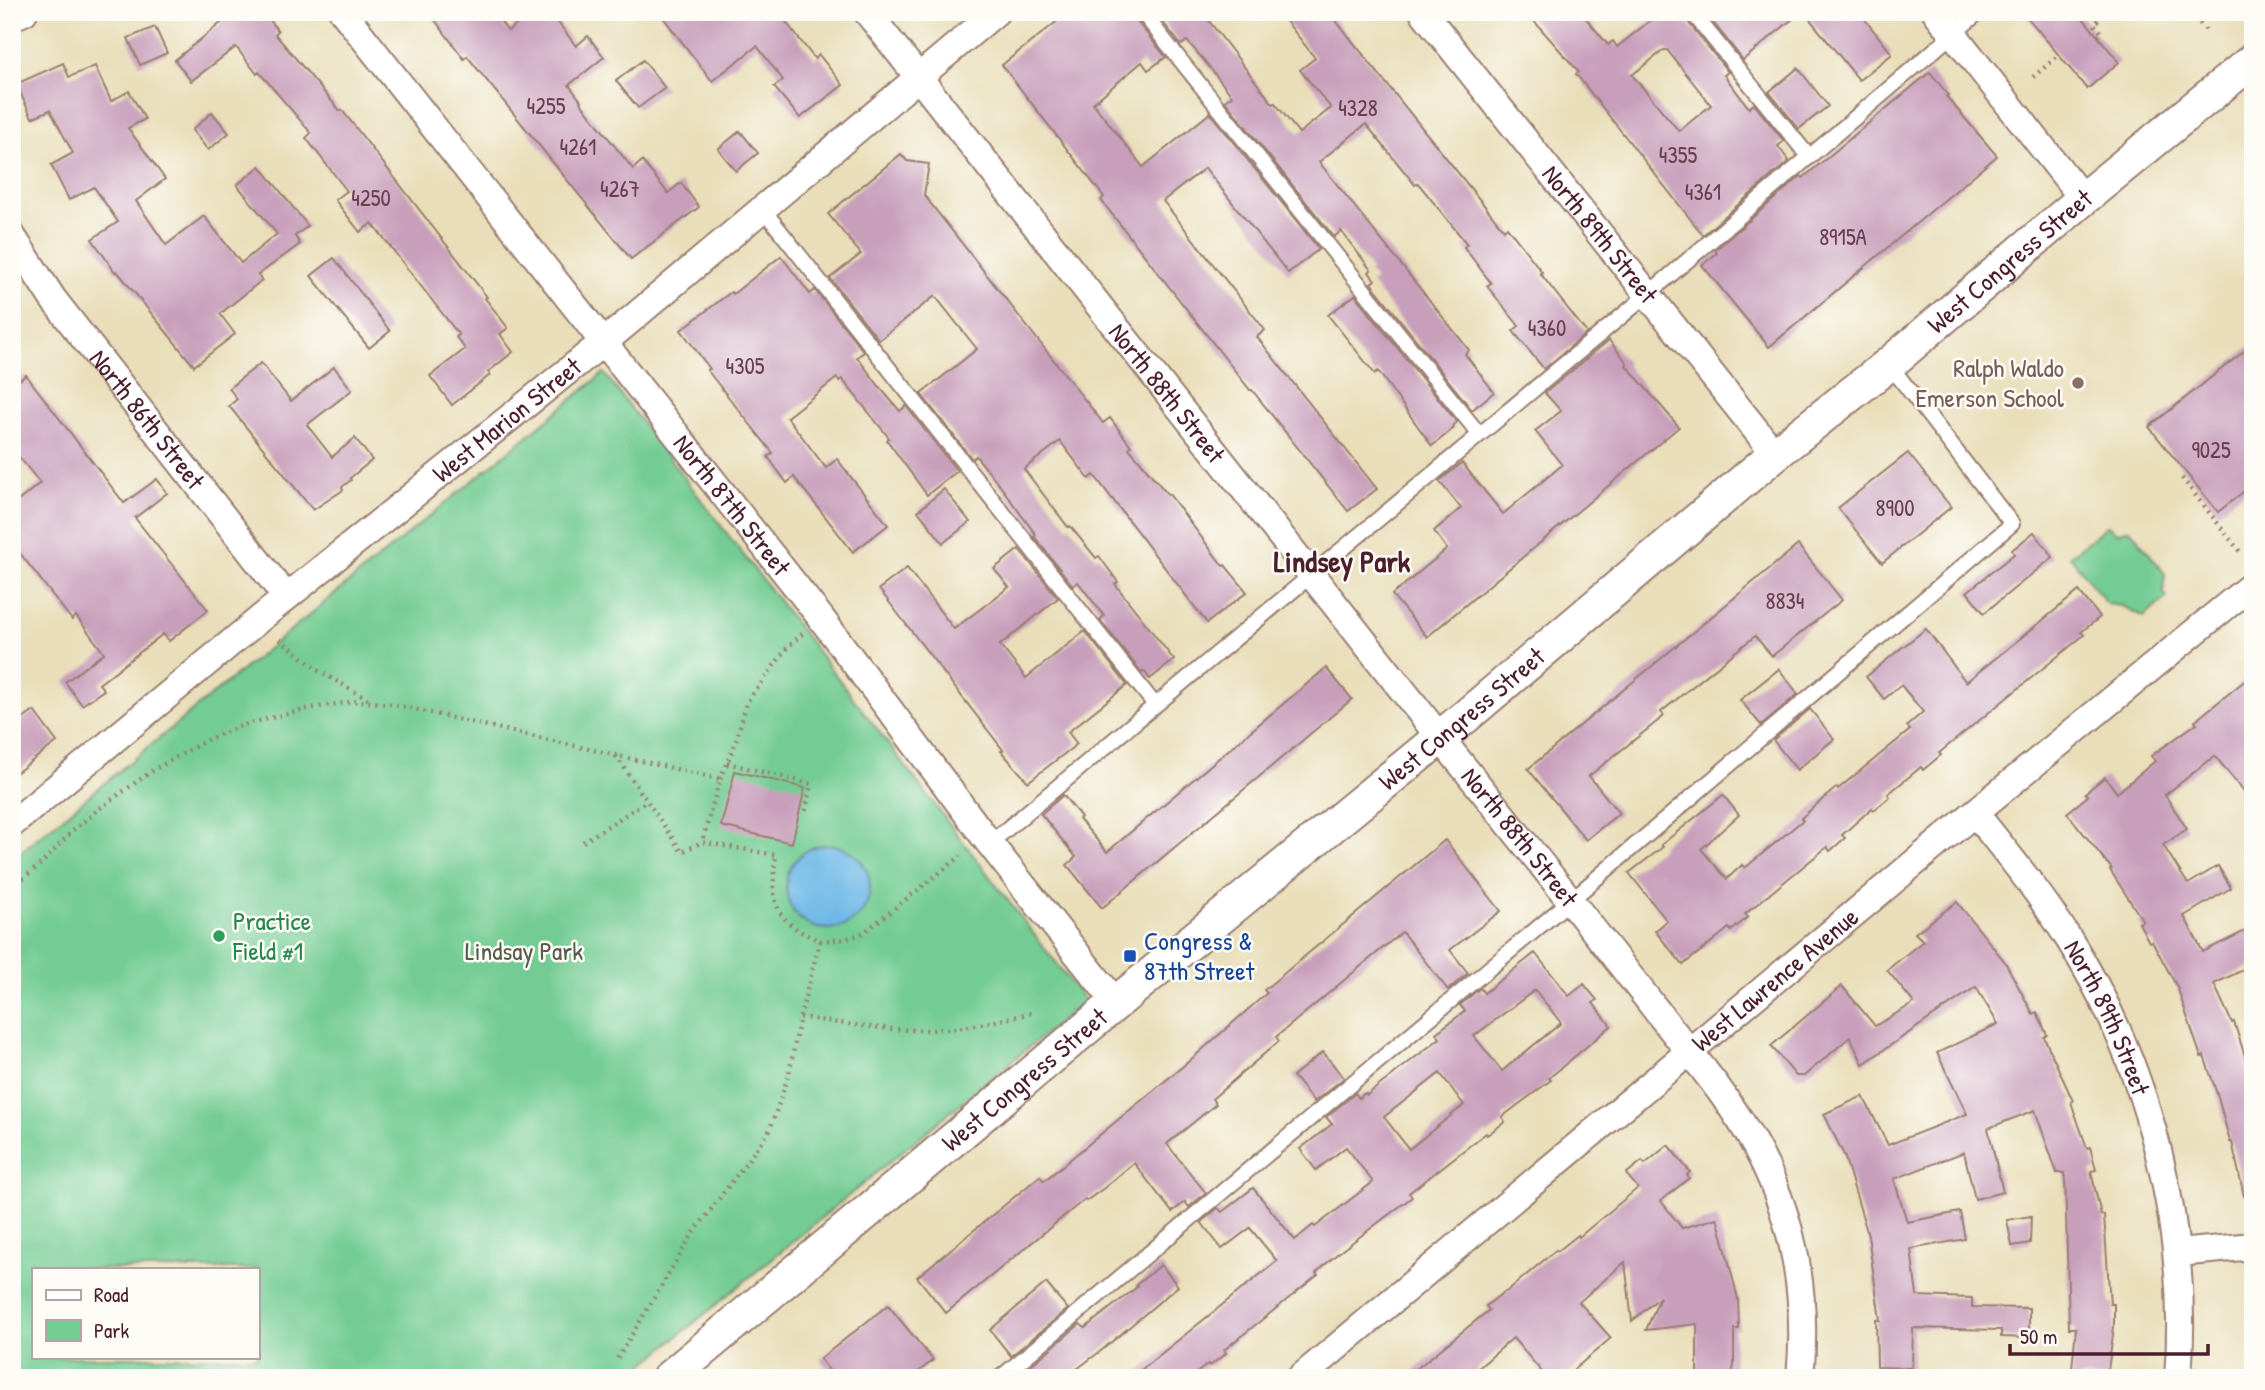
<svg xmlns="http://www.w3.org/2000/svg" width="2265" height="1390" viewBox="0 0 2265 1390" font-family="'Patrick Hand',sans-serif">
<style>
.green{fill:#73cc93;stroke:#5e765f;stroke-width:2;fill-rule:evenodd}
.water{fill:#6eb9e7;stroke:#5c6c89;stroke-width:2}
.building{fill:#c89fbb;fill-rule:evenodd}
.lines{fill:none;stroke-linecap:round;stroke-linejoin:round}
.service-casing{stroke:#9a7e72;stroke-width:18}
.minor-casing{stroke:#9a7e72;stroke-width:30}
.tertiary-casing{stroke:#9a7e72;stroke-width:37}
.path{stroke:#9a7e72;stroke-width:4.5;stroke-dasharray:2 5;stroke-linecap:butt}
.service{stroke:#fff;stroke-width:14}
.minor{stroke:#fff;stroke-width:26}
.tertiary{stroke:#fff;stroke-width:33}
.education-dot{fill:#8d6e63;stroke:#fdfcf7;stroke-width:2.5}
.leisure-dot{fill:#2e9e5b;stroke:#fdfcf7;stroke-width:2.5}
.transit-dot{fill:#1a4fb4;stroke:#fdfcf7;stroke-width:2.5}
.labels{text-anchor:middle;stroke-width:5;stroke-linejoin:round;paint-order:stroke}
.number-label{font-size:23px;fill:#6a3f4f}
.street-label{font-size:26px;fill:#4a1f2b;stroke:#fdfcf7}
.education-label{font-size:26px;fill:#785e54;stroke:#fdfcf7;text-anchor:end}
.leisure-label{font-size:26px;fill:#27864d;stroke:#fdfcf7;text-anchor:start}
.transit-label{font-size:26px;fill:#164399;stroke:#fdfcf7;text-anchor:start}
.park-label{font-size:26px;fill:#585c4f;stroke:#fdfcf7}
.quarter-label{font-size:30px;font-weight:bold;fill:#4a1f2b;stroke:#fdfcf7}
</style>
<rect width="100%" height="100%" fill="#fdfcf7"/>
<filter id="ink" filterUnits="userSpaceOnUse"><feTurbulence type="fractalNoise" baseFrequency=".0143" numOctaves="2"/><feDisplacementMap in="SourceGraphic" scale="14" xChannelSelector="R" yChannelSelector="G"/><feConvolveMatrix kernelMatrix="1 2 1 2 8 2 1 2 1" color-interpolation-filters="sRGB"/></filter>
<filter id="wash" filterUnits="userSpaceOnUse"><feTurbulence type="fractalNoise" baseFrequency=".00686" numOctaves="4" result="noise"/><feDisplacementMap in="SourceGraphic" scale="28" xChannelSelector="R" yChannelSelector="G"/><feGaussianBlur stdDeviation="1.57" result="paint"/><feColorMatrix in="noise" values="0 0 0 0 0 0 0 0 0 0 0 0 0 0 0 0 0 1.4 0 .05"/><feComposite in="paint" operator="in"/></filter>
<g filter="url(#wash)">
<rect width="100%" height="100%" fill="#e9deb9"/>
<g class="green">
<path d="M604 373 1085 1001 627 1378H12V859ZM33 1269H257V1357H33Z"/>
<path d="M2108 525 2116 533 2130 529 2165 574 2163 592 2167 597 2144 617 2122 606 2107 604 2070 556Z"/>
</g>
<circle class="water" cx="828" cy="887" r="42"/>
<g id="blocks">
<g class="building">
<path d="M215 12H264L278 31 275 34 340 111 342 110 487 297 485 298 508 328 500 334 513 352 488 372 490 375 452 405 430 376 465 349 456 337 459 335 372 223 360 232 335 200 347 191 306 138 311 133 259 72 257 74 236 47 191 81 175 60 222 22Z"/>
<path d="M429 12H493L508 31 533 12H550L576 46 588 36 604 57 569 85 581 101 580 102 633 169 642 161 668 193 681 183 699 207 631 259 467 56 464 59Z"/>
<path d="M659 12H778L815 59 819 55 843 85 800 118 774 87 783 80 757 46 712 81Z"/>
<path d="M1069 12H1133L1134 18 1166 57 1148 70 1142 62 1093 103 1143 167 1210 113 1319 249 1288 273 1205 168 1163 201 1265 330 1257 337 1377 489 1348 511 1252 390H1250L1101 200 1104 197 1002 65Z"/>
<path d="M1155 12H1202L1273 104 1275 103 1299 133 1331 108 1300 70 1315 58 1279 12H1329L1504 230 1507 227 1542 272 1540 273 1587 333 1544 369 1513 331 1519 326 1487 286 1491 283 1464 247 1467 244 1418 183 1415 185 1366 124 1319 162 1469 350 1465 354 1494 392 1472 410 1371 283 1375 280 1369 272 1371 270 1341 231 1334 237 1225 101 1232 96 1203 59 1187 41 1181 45Z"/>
<path d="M1526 12H1581L1608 45 1613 41 1617 47 1661 12H1683L1685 18 1728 72 1724 75 1749 108 1754 104 1784 141 1778 146 1789 161 1703 235 1576 74 1579 72ZM1664 50H1667L1711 105 1679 131 1632 75Z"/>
<path d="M1705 12H1801L1743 60Z"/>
<path d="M1804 12H1859L1892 54 1859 80Z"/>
<path d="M2023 12H2078L2119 62 2087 89Z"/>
<path d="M155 27 167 53 140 65 128 38Z"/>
<path d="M643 60 665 88 638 108 616 81Z"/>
<path d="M63 63 69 77 95 66 111 101 129 91 145 119 128 128 165 179 136 201 166 245 204 216 241 263 277 234 237 185 260 166 308 226 295 236 300 244 258 275 262 280 220 314 235 334 194 366 117 271 115 272 92 239 118 222 94 187 69 200 51 165 73 153 50 110 32 118 16 84Z"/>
<path d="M1798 68 1828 106 1799 129 1769 92Z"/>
<path d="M1930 72 1948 95 1946 96 1997 156 1769 347 1702 265 1717 253 1715 250 1801 176 1803 178Z"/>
<path d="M212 112 229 133 208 150 192 130Z"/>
<path d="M740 131 758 153 736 171 718 149Z"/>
<path d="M901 154 907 161 929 164 924 195 1103 423 1110 418 1131 446 1129 448 1168 495 1169 494 1223 566 1225 565 1247 592 1207 623 1094 475 1089 479 1060 441 1024 469 1068 527 1070 526 1096 558 1099 556 1118 582 1115 584 1174 660 1150 679 1144 671 1142 673 1100 620 1104 616 1078 582 1073 586 1034 536 1036 535 1001 487 976 456 972 459 921 394 977 349 935 296 879 340 830 278 861 254 828 214Z"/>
<path d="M781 256 810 294 815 290 864 352 857 357 882 390 900 411 906 406 957 471 927 495 887 440 889 438 842 379 839 381 837 378 787 417 826 468 837 459 888 525 853 552 794 477 787 483 768 457 773 453 707 370 710 369 681 330 731 292 733 294Z"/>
<path d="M334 258 390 331 369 348 311 276Z"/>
<path d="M1355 295 1457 422 1453 426 1454 428 1432 446 1378 371 1375 374 1328 315Z"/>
<path d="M1609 340 1627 363 1626 365 1679 427 1427 637 1392 595 1447 549 1434 531 1461 508 1439 481 1462 463 1503 514 1562 465 1535 431 1561 411 1545 393Z"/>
<path d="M2253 344V484L2218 512 2149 427Z"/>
<path d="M261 363 291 401 334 367 352 390 307 425 332 457 355 438 372 460 350 478 351 480 342 487 343 490 313 510 229 406 237 399 229 388Z"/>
<path d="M26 375 124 503 157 479 167 493 135 518 208 610 169 641 163 634 99 684 104 690 82 705 65 682 104 653 76 616 72 620 12 543V506L40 483 12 448V386Z"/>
<path d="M1908 453 1951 507 1882 563 1838 508Z"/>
<path d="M944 489 970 522 943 543 918 511Z"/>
<path d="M2034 532 2053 557 1984 613 1967 592 2014 554 2012 550Z"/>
<path d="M1798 545 1842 600 1772 656 1755 636 1661 712 1664 716 1589 776 1619 813 1586 840 1528 769Z"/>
<path d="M1019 549 1058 598 1000 645 1026 678 1085 631 1127 685 1068 732 1077 744 1028 782 1001 751 1003 750 879 589 907 568 954 629 1009 587 994 569Z"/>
<path d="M2079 591 2100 617 2081 632 2084 635 1939 753 1941 755 1923 770 1921 767 1888 794 1890 797 1874 810 1872 808 1842 835 1845 838 1830 851 1827 847 1745 914 1748 917 1731 931 1729 928 1683 965 1655 931 1667 921 1629 873 1663 847 1661 845 1723 795 1739 815 1701 849 1727 879 1742 865 1745 868 1803 820 1801 818 1837 787 1838 789 1910 730 1907 726 1923 712 1901 685 1884 699 1866 677 1900 649 1926 629 1966 682Z"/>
<path d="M1326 668 1352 699 1102 908 1067 865 1076 857 1041 814 1063 795 1081 817 1079 819 1107 852Z"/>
<path d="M1779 669 1798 694 1761 725 1740 700Z"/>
<path d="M2253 674V803L2215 756 2165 795 2187 829 2163 845 2188 884 2218 866 2231 888 2184 916 2203 952 2253 927V965L2214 984 2232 1023 2234 1022 2249 1069 2246 1071 2253 1096V1195L2244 1196 2232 1142H2230L2218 1097 2204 1056 2201 1057 2177 987 2152 941 2149 942 2139 923 2143 921 2110 870 2112 869 2067 813 2088 796 2085 793 2105 777 2117 793 2155 761 2151 756 2197 723 2195 721Z"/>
<path d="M1810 709 1834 739 1797 770 1773 740Z"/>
<path d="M34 711 57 742 12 776V727Z"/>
<path d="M735 771 805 788 792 843 721 826Z"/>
<path d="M1445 840 1501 911 1450 950 1468 973 1448 990 1402 932 1276 1037 1279 1041 1212 1099 1216 1104 1167 1144 1206 1193 1189 1207 1185 1202 1172 1212 1134 1163 1104 1188 1086 1201 1085 1199 946 1313 917 1277 1040 1176 1044 1181 1188 1062 1267 993 1264 990Z"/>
<path d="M1957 902 2005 962 2033 1014 2037 1012 2047 1035 2044 1037 2073 1101 2071 1102 2087 1148 2090 1147 2096 1170 2091 1171 2101 1215H2104L2110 1304H2114V1327L2107 1378H2071L2076 1328H2069L2065 1173H2057L2035 1110 1988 1128 2003 1192 1975 1199 1964 1152 1894 1179 1907 1222 1960 1212 1965 1239 1911 1249 1917 1296 1972 1298V1307L2029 1308V1338L2001 1337V1330L1913 1328 1912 1368 1877 1367 1876 1320H1880L1868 1235 1844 1155 1824 1114 1863 1096 1888 1145 1967 1114 1937 1053 1998 1024 1976 987 1863 1064 1850 1037 1804 1076H1796L1771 1046 1842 986 1875 1026 1914 1003 1887 970 1923 941 1915 933Z"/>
<path d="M1535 953 1569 996 1584 984 1597 1000 1593 1003 1611 1026 1549 1078 1551 1080 1502 1117 1505 1122 1487 1135 1486 1133 1409 1193 1412 1197 1337 1254 1316 1273 1318 1275 1224 1350 1226 1353 1210 1366 1208 1364 1190 1378H1131L1277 1261 1250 1228 1222 1249 1201 1222 1218 1208 1222 1212 1253 1188 1295 1240 1313 1225 1315 1227 1373 1182 1346 1147 1316 1170 1300 1149 1332 1124 1326 1117 1355 1093 1359 1098 1365 1093 1367 1095 1440 1038 1436 1033 1465 1011 1460 1005 1480 988 1484 993ZM1535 990 1561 1023 1502 1071 1474 1036ZM1440 1073 1464 1105 1409 1149 1384 1117Z"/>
<path d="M1323 1052 1344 1078 1314 1102 1293 1076Z"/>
<path d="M1668 1145 1690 1172 1687 1175 1689 1178 1661 1201 1682 1228 1717 1218 1723 1239 1738 1299 1739 1329H1734V1366L1731 1378H1697V1324L1646 1330 1660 1297 1632 1321 1625 1262 1579 1302 1611 1338 1564 1378H1547L1513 1338 1467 1378H1405L1489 1310 1486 1306 1505 1291 1506 1292 1556 1250 1558 1251 1578 1235 1579 1237 1638 1188 1626 1174 1642 1161 1645 1164Z"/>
<path d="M2031 1216 2030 1243 2012 1246 2007 1220Z"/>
<path d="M1161 1265 1178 1286 1102 1350 1065 1378H1030L1024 1371 1080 1324 1085 1328 1137 1287 1136 1285Z"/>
<path d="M1046 1283 1068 1309 1011 1356 990 1330Z"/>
<path d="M888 1305 933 1360 911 1378H835L820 1359Z"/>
</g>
</g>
</g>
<g filter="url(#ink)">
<use href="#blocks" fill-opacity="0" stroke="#9a7e72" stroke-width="2"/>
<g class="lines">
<defs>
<g id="service">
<path d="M1142 12 1479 434"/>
<path d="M1692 12 1809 157"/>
<path d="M762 208 1155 705"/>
<path d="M989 844 1647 295 1979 12"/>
<path d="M1000 1378 1571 900 2012 524 1889 364"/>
</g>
<g id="minor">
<path id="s1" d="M343 12 821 618 986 839 1116 1003"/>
<path id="s2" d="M867 12C1057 253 1246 495 1438 735 1510 825 1582 914 1653 1006 1689 1052 1730 1098 1757 1149 1795 1221 1808 1297 1800 1378"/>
<path id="s3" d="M1423 12 1775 454"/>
<path d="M1936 12 2083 199"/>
<path d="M12 17 24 12"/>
<path id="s4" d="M12 236 53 299 286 597"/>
<path id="s5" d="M1975 813C2008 854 2042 896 2070 941 2149 1067 2190 1229 2178 1378"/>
<path id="s6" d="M12 824 262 617 621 328 996 12"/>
<path d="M2178 1253 2253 1246"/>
<path id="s7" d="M1300 1378 1950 833 2253 584"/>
</g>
<g id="tertiary">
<path id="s8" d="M669 1378 1116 1003 1465 717 1775 454 1889 364 2083 199 2253 60"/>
</g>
</defs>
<use href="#service" class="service-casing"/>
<use href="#minor" class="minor-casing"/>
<use href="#tertiary" class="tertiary-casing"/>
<g class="path">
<path d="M2191 12 2207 32"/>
<path d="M2098 36 2102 33 2094 24 2108 12"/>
<path d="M2033 77 2059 55"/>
<path d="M2182 478 2241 553"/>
<path d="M280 639 319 671 371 701"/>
<path d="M616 756 682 852 702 842"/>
<path d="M727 763 811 784 805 813"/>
<path d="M720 779 734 747 747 702 787 648 803 633"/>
<path d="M583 842 647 801"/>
<path d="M12 888 43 862 73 830 104 805 155 769 209 739 243 725 311 708 357 701 391 704 720 779 702 842 776 855C769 903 775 922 820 941L800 1017 789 1074 769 1132 692 1235 616 1361"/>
<path d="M820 941 846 939 863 933 961 856"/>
<path d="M800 1017C840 1023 882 1030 923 1030 960 1030 998 1021 1034 1012"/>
</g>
<use href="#service" class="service"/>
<use href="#minor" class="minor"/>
<use href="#tertiary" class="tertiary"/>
</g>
</g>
<circle class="education-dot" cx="2078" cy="383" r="7"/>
<circle class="leisure-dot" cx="219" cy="936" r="7"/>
<rect class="transit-dot" x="1123" y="949" width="14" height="14" rx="3.5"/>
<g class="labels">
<g class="number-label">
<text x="546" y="114">4255</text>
<text x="1358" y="116">4328</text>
<text x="578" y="155">4261</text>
<text x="1678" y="163">4355</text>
<text x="620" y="197">4267</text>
<text x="1703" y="200">4361</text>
<text x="371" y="206">4250</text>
<text x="1843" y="245">8915A</text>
<text x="1547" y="336">4360</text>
<text x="745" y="374">4305</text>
<text x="2211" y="458">9025</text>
<text x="1895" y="516">8900</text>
<text x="1785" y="609">8834</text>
</g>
<g class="street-label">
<text dy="9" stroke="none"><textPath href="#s3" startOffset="284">North 89th Street</textPath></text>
<text dy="9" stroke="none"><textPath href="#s8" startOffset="1745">West Congress Street</textPath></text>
<text dy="9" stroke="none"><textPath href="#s2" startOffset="485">North 88th Street</textPath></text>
<text dy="9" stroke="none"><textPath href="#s4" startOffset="228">North 86th Street</textPath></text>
<text dy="9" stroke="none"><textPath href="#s6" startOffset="639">West Marion Street</textPath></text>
<text dy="9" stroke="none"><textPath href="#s1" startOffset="628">North 87th Street</textPath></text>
<text dy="9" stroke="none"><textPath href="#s8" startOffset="1031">West Congress Street</textPath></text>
<text dy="9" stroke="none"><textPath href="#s2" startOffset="1052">North 88th Street</textPath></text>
<text dy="9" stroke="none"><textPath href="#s7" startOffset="620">West Lawrence Avenue</textPath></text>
<text dy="9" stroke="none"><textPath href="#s5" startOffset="245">North 89th Street</textPath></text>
<text dy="9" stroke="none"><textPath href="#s8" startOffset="464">West Congress Street</textPath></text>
</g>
<g class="education-label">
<text x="2064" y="377">Ralph Waldo<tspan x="2064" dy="30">Emerson School</tspan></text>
</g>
<g class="leisure-label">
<text x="233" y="930">Practice<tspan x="233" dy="30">Field #1</tspan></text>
</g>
<g class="transit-label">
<text x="1144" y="950">Congress &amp;<tspan x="1144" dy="30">87th Street</tspan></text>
</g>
<g class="park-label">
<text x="524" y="960">Lindsay Park</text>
</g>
<g class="quarter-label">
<text x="1342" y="572">Lindsey Park</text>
</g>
</g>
<rect width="2265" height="1390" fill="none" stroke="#fdfcf7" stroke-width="42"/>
<rect x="32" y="1268" width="228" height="91" fill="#fdfcf7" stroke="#b5a4a5" stroke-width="2"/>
<rect x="46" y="1290" width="35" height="10" fill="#ffffff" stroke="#b5a4a5" stroke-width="2"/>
<text x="94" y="1302" font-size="21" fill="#4a1f2b">Road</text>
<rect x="46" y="1320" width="35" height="21" fill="#73cc93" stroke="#b5a4a5" stroke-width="2"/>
<text x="94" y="1338" font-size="21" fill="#4a1f2b">Park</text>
<path d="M2010 1344v10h198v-10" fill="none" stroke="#4a1f2b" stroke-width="3.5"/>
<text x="2020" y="1344" font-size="21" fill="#4a1f2b" stroke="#fdfcf7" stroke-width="5" paint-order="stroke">50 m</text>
</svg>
